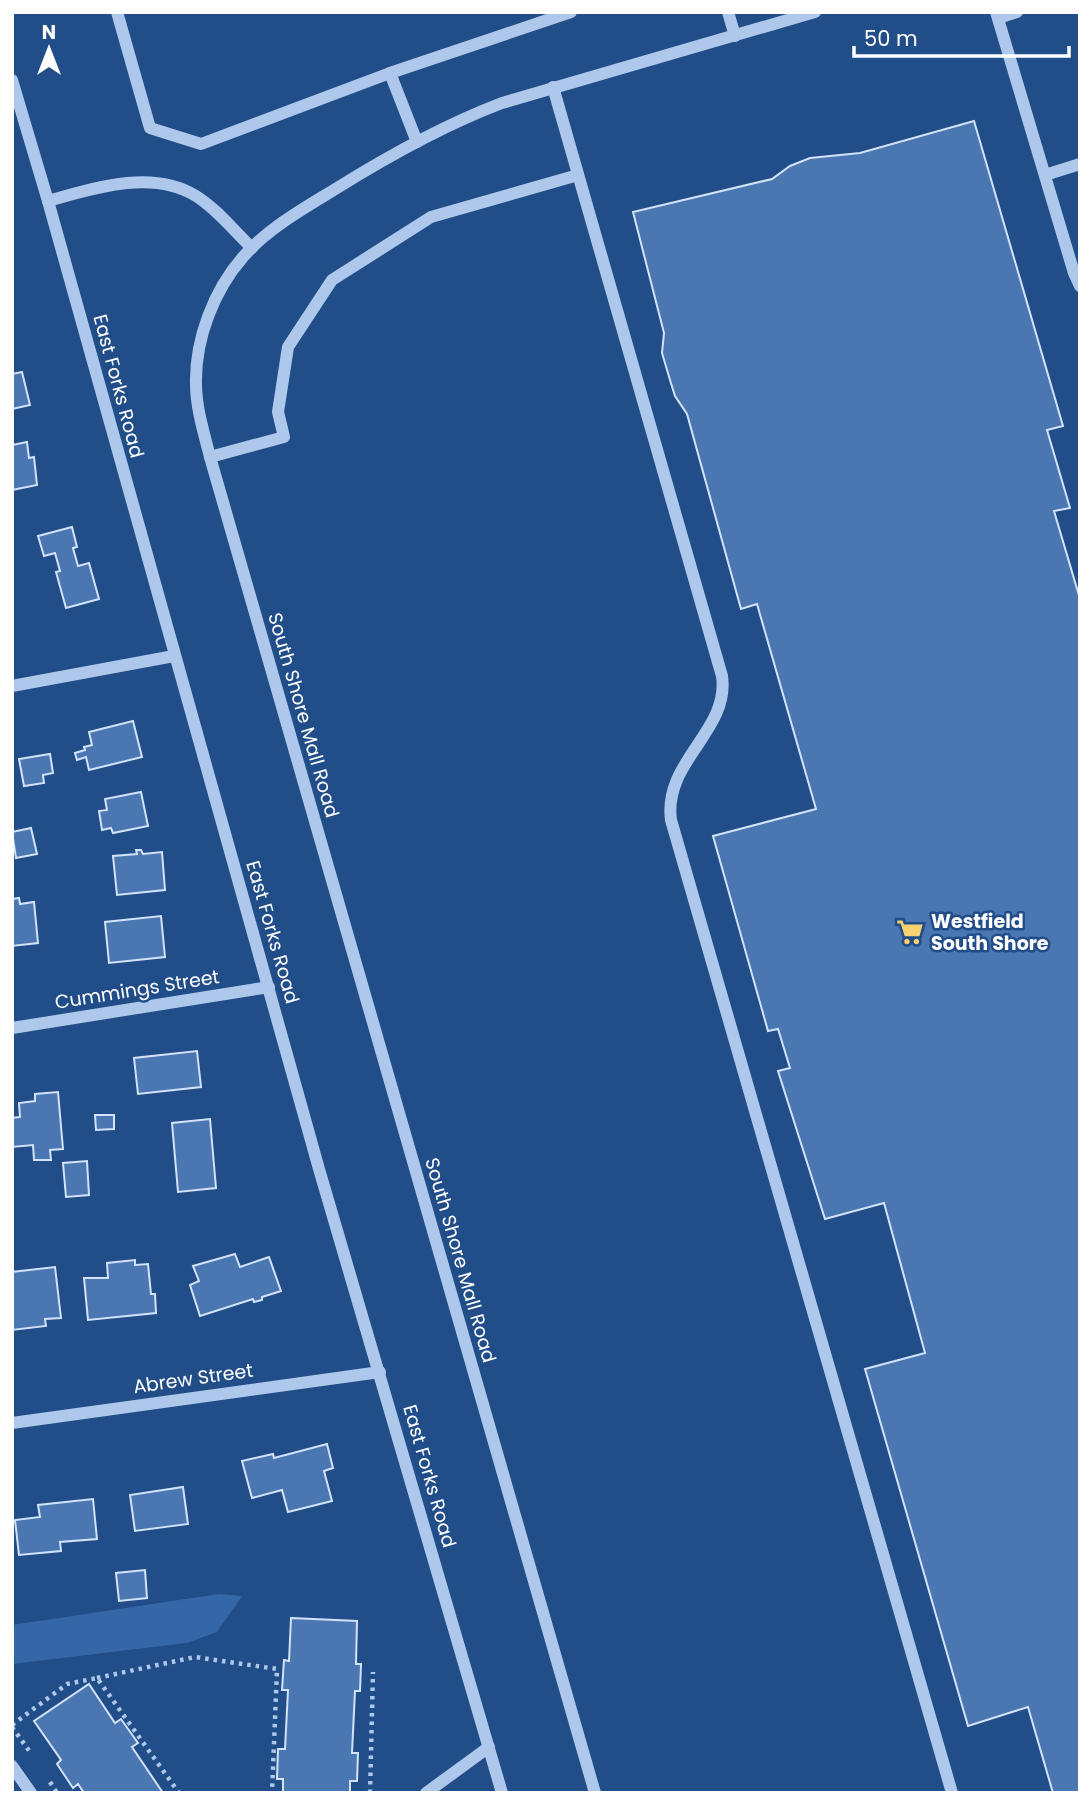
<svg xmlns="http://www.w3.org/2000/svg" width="1092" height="1805" viewBox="0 0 1092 1805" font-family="Poppins,sans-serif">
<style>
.green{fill:#3567a6}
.building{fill:#4a77b1;stroke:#d2e2f8;stroke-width:2}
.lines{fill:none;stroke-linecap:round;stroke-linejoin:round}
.path{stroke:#adc8ea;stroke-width:4.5;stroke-dasharray:3.5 5;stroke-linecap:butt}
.minor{stroke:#adc8ea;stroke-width:12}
.labels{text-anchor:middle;stroke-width:5;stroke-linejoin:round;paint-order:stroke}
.street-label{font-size:19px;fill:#fff;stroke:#214d89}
.poi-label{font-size:19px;font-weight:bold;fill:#fff;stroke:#214d89;text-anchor:start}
</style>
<rect width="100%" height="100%" fill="#214d89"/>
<path class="green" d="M219 1594 242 1596 217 1632 187 1643 12 1664V1625Z"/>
<g class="building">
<path d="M974 121 1063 426 1047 430 1070 508 1054 511 1080 599V1793H1053L1028 1707 968 1726 865 1369 925 1353 884 1203 825 1219 778 1071 790 1068 778 1029 768 1031 713 836 816 809 757 604 741 609 687 414 675 396 670 380 662 353 664 333 633 212 772 179 790 166 810 158 860 153Z"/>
<path d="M22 372 30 405 12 409V374Z"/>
<path d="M27 442 29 458 34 457 37 485 12 490V445Z"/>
<path d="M72 527 77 547 73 548 78 566 89 563 99 599 66 608 56 572 60 571 55 553 44 556 38 536Z"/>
<path d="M133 721 142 757 89 770 86 757 77 760 75 753 85 750 84 747 92 745 89 732Z"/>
<path d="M50 754 53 773 43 775 44 783 24 786 19 759Z"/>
<path d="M141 792 148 826 113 833 111 828 102 830 99 811 107 810 105 799Z"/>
<path d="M31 828 37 854 16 858 12 832Z"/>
<path d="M136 850H141L143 854 162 852 165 890 117 895 113 856 137 854Z"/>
<path d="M19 898 20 904 34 902 38 943 12 946V899Z"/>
<path d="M161 916 165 957 109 963 105 922Z"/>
<path d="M197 1051 201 1087 138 1094 134 1058Z"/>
<path d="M58 1092 63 1149 50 1150 51 1160H34L33 1145 12 1147V1118L20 1117 19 1103 35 1101V1094Z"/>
<path d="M95 1115H114V1129L96 1130Z"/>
<path d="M210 1119 216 1188 178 1192 172 1123Z"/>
<path d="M87 1161 89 1195 66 1197 63 1163Z"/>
<path d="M235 1254 240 1267 269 1257 281 1291 262 1297V1300L254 1302 253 1299 200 1316 190 1285 199 1281 193 1266Z"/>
<path d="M135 1260V1265L148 1264 151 1294H155L156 1313 88 1320 84 1278H108L107 1263Z"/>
<path d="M55 1267 61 1318 45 1319 46 1326 12 1330V1272Z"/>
<path d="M327 1444 333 1468 324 1471 332 1501 288 1512 282 1490 252 1498 242 1461 273 1454 274 1458Z"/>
<path d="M183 1487 188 1524 135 1531 130 1495Z"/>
<path d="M93 1499 97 1539 60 1542 61 1551 19 1555 15 1520 40 1517 38 1505Z"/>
<path d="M145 1570 147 1598 119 1601 116 1573Z"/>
<path d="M291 1618 357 1621 356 1664H361L360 1691H355L352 1753H358L357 1781H350V1793H283V1779H277L278 1749H285L288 1690H282L284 1660 289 1661Z"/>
<path d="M89 1684 115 1723 121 1719 138 1743 132 1747 163 1793H84L78 1784 73 1788 57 1764 61 1760 34 1721Z"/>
</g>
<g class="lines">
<g class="path">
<path d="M97 1678 195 1657 277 1669 272 1793"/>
<path d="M12 1725 67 1684 97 1678 179 1793"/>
<path d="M12 1727 30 1752"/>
<path d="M50 1782 57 1793"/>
<path d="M370 1793 373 1672"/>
</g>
<g class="minor">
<path d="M117 12 150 128 201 144 390 73 417 142"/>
<path d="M728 12 735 36"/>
<path d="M996 12 1074 273 1080 286"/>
<path d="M998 18 1017 12"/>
<path d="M390 73 571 12"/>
<path d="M12 80 48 201 319 1169 502 1793"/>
<path d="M553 87 722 676C730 731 663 761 671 820L952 1793"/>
<path d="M1045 175 1080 164"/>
<path d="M48 201C94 188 152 169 196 196 217 209 234 231 252 248"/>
<path d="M210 457 284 437 278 412 288 347 332 280 431 217 578 175"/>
<path d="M12 686 174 656"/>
<path d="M12 1028 269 987"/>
<path d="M12 1423 380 1372"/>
<path d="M12 1766 31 1793"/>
<path d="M426 1793 489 1747"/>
<path d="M595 1793 210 457C204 433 196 408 196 384 195 339 214 290 243 257 268 228 305 208 337 188 390 155 444 125 502 103L815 12"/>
</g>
</g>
<defs>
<symbol id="supermarket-bare" viewBox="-9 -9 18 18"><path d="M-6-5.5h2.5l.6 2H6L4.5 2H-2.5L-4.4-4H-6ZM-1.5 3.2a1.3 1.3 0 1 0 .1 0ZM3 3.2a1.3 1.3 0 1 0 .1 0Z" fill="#f7d16f" stroke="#214d89" stroke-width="2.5" paint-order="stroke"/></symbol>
</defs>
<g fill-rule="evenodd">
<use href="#supermarket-bare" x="891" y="913" width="38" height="38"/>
</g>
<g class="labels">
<g class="street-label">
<text transform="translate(119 386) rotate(75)" y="7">East Forks Road</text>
<text transform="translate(304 715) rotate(74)" y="7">South Shore Mall Road</text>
<text transform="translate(273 932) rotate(74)" y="7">East Forks Road</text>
<text transform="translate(137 989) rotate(-9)" y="7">Cummings Street</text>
<text transform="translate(461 1260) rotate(74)" y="7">South Shore Mall Road</text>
<text transform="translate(193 1378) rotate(-8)" y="7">Abrew Street</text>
<text transform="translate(430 1476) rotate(74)" y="7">East Forks Road</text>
</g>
<g class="poi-label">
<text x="931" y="928">Westfield<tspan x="931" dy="22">South Shore</tspan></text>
</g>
</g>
<rect width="1092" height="1805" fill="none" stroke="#ffffff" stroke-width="28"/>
<g transform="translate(49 49)" stroke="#214d89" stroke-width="5" paint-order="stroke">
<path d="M0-5L12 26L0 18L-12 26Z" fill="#ffffff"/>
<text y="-10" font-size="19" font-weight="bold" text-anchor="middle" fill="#ffffff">N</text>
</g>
<path d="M854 46v10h215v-10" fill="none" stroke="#ffffff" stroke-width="3.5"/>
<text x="864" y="46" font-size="21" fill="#ffffff" stroke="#214d89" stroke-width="5" paint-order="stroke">50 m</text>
</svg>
